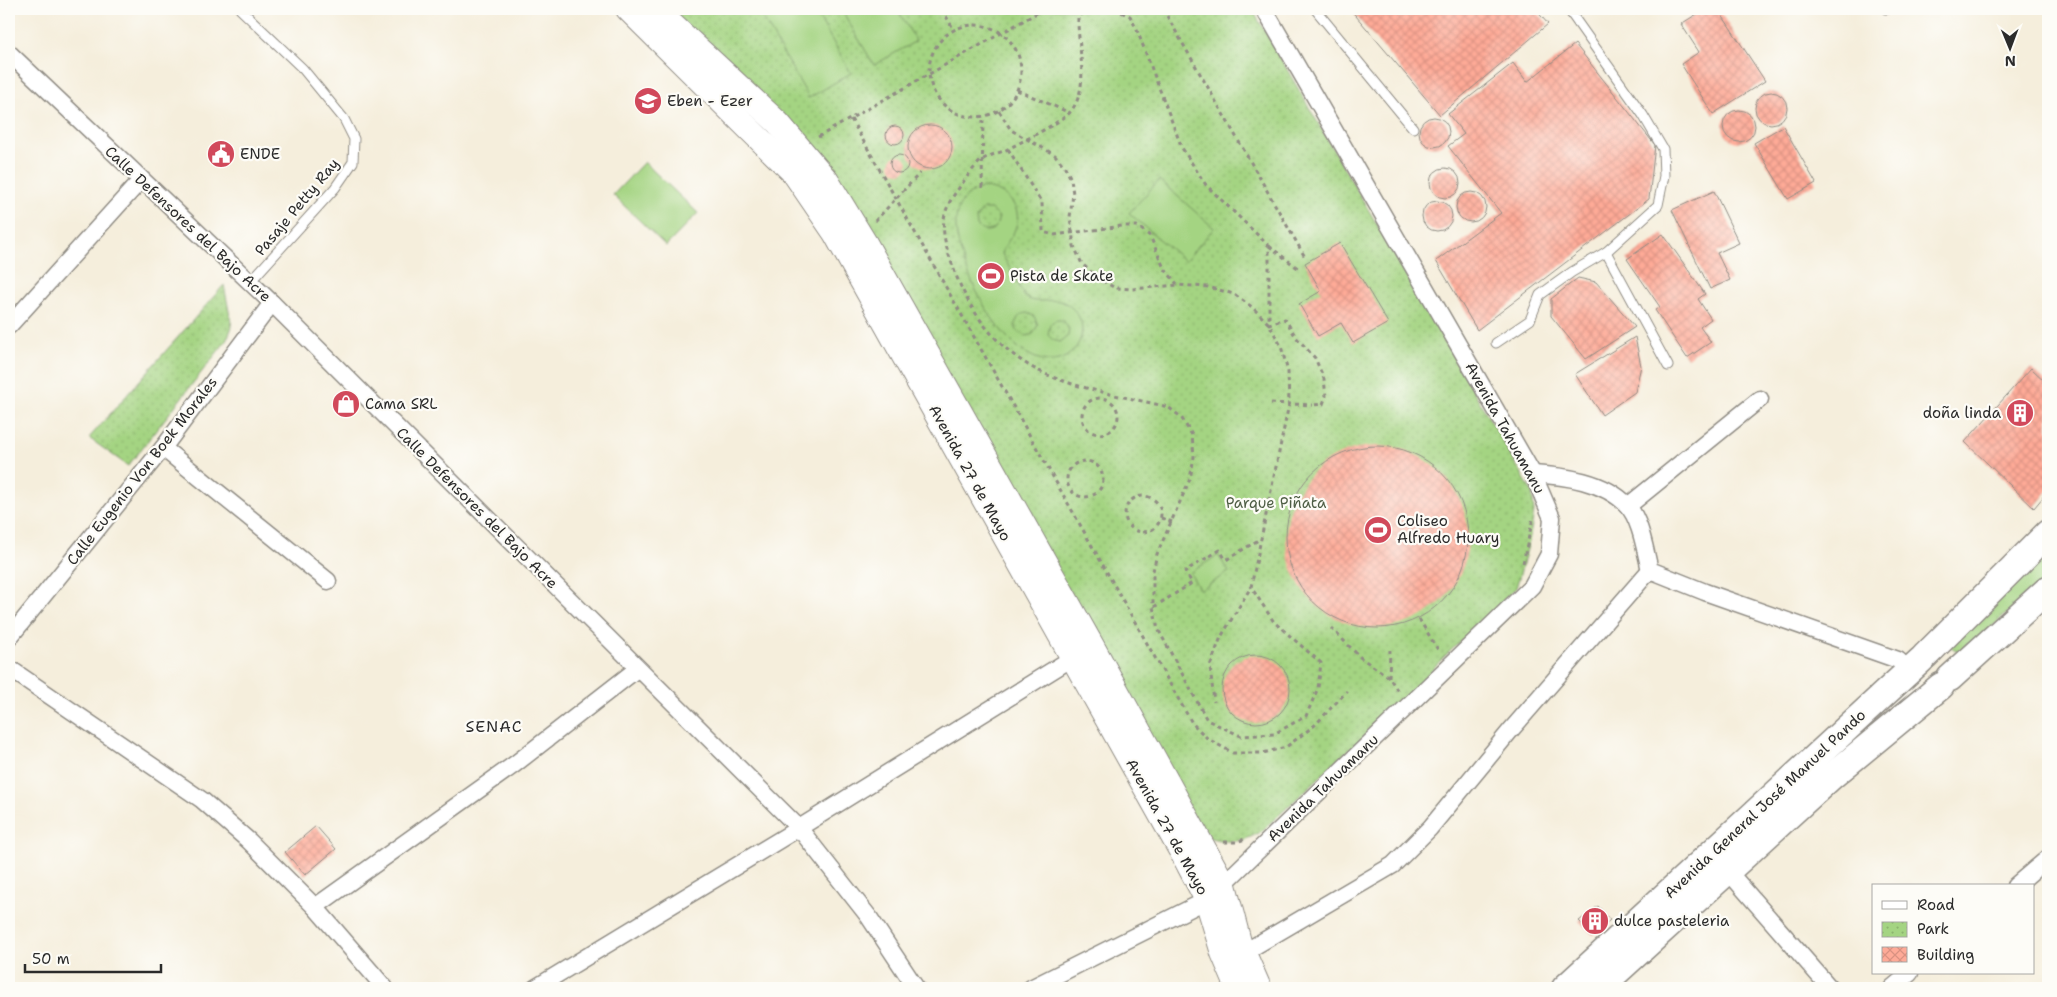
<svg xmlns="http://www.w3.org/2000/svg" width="2057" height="997" viewBox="0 0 2057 997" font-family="'Shantell Sans',sans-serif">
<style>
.grass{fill:url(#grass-tufts);stroke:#688056}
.park{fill:url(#park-dots);stroke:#688056}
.garden{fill:#a4d482;stroke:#688056;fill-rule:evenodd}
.building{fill:url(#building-cross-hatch)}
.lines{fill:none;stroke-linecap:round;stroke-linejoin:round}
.lane-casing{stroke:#908c84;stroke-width:11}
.street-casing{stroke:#908c84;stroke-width:19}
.secondary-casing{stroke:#908c84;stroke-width:26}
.primary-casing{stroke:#908c84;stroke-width:29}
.path{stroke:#908c84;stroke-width:3;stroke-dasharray:4 4;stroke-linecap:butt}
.lane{stroke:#fff;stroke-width:9}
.street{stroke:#fff;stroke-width:16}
.secondary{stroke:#fff;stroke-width:24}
.primary{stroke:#fff;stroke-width:26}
.path-bridge{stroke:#908c84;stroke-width:3;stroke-dasharray:4 4;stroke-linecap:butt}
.labels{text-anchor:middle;stroke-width:4.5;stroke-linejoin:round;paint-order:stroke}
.poi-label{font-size:15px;fill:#2b2b2b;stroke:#fdfcf7;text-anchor:start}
.street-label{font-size:15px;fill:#2b2b2b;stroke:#fdfcf7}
.park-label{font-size:15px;fill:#4f5e45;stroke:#fdfcf7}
.neighbourhood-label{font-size:16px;letter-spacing:1px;fill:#2b2b2b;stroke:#fdfcf7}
</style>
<defs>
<pattern id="grass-tufts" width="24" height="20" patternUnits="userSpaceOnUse" patternTransform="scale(1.25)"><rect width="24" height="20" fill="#a4d482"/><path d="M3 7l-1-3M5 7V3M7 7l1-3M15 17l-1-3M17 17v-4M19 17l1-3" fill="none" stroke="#8db670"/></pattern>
<pattern id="park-dots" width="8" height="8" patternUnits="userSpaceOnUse" patternTransform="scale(1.25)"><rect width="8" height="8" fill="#a4d482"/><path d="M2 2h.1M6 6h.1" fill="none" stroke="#8db670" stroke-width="1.8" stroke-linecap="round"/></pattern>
<pattern id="building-cross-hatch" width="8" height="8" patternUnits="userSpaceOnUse" patternTransform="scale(1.25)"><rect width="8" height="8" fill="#feaa97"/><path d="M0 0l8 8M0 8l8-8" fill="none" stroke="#da9282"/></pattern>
</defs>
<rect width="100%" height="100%" fill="#fdfcf7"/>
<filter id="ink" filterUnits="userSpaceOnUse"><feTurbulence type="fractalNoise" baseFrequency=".02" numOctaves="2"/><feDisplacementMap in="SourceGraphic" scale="10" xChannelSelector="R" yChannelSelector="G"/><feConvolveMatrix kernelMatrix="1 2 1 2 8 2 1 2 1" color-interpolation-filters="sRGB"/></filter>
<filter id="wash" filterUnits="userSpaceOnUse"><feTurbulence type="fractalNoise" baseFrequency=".0096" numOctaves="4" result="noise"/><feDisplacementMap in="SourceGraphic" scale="20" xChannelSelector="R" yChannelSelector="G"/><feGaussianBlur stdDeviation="1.12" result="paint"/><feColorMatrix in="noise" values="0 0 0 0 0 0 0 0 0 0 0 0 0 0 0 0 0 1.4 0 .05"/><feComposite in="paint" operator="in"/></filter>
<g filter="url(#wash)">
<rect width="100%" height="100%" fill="#f5eedc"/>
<path class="grass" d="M2048 549V578L1961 654 1950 646Z"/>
<g class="park">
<path d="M662 9H1252L1532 492 1534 512 1529 542 1516 588 1443 658 1403 700 1263 830C1241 845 1227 843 1204 836L866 231Z"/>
<path d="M224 285 232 327 226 341 128 466 89 438Z"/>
</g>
<g class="garden">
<path d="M768 9H814L851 73 809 98 760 13Z"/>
<path d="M841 9H897L916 41 874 65Z"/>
<path d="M644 162 698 213 666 246 613 195Z"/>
<path d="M1159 180 1214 228 1185 261 1129 213Z"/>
<path d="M982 188C1003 188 1025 206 1015 229 1012 238 1004 244 1002 254L1025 297C1041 308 1057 291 1074 310 1095 332 1071 368 1042 360 1000 350 964 276 957 236 953 213 959 196 982 188ZM983 209H991L999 217 996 227C989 233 982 232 977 226L976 218ZM1027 313 1034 316 1038 325 1033 334C1025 338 1018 335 1015 326 1016 319 1019 314 1027 313ZM1056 320H1063L1069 329 1068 336 1060 342 1053 340 1048 335 1050 324Z"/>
<path d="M1218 555 1229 572 1200 590 1190 573Z"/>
</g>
<g id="blocks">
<g class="building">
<path d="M1350 9H1535L1548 24 1440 115Z"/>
<path d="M1705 9H1718L1765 81 1713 114 1681 64 1699 52 1681 24Z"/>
<path d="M1575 44 1655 145 1649 199 1477 330 1436 261 1501 213 1448 146 1464 134 1448 114 1513 63 1527 82Z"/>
<circle cx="1771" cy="108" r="16"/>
<circle cx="1739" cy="126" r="16"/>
<circle cx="1434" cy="132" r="15"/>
<circle cx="930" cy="147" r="22"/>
<circle cx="895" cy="135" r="9"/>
<path d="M1783 126 1816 183 1788 199 1754 143Z"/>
<circle cx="899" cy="164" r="9"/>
<circle cx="1445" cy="183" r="15"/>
<path d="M1714 191 1739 243 1717 253 1730 280 1710 289 1672 210Z"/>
<circle cx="1471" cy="207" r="15"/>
<circle cx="1437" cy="216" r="15"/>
<path d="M1663 234 1705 294 1698 299 1711 319 1700 327 1711 342 1687 358 1655 310 1660 307 1627 259Z"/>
<path d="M1340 243 1388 323 1353 343 1341 323 1318 336 1299 304 1321 291 1305 263Z"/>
<path d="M1578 278 1596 282 1635 327 1586 359 1551 316V299Z"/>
<path d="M1635 337 1641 366 1635 392 1602 415 1575 374Z"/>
<path d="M2031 368 2048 384V491L2034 508 1965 442Z"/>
<circle cx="1377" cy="537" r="91"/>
<circle cx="1256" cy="689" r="34"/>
<path d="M316 826 336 849 305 875 285 852Z"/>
<path d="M1598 906 1610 920 1593 935 1579 921Z"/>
</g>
</g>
</g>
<g filter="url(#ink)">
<use href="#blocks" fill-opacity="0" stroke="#908c84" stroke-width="1"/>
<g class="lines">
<defs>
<g id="lane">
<path d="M240 9 303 69 344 119 354 139 353 162 335 188 250 282"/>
<path d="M1315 9 1413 128"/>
<path d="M1886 9H1887"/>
<path d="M1606 252 1668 366"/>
<path d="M1496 343 1530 320 1540 295 1572 272 1606 252 1658 205 1664 176 1663 149 1643 115 1568 9"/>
</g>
<g id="street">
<path d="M9 53 272 303 799 828 869 917 916 988"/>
<path d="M9 326 141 180"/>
<path d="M163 448 328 581"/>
<path d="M1533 474C1565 476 1604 481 1627 505 1641 520 1645 551 1650 570L1705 592 1898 660 1909 670"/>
<path d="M1628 506 1760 399"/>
<path d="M9 638 163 448 272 303"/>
<path d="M9 668 202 800 249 841 315 907 385 988"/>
<path d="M1727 870 1830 988"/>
<path d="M2015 886 2048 858"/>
<path d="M315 907 515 764 637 669"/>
<path d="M1243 953 1393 865 1430 828 1510 731 1650 570"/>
<path d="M535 988 799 828 1082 652"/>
<path d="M1031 988 1207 900 1532 586 1549 554 1552 518 1533 474 1264 9"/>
<path d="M1892 988 1910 973"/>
</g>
<g id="secondary">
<path d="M628 9 794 173 835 233 1186 860 1207 900 1223 953 1238 988"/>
<path d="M655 9 778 123 827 181 865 243 1092 646 1224 885 1239 942 1259 988"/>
</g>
<g id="primary">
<path d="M1925 656 2048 533"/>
<path d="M1950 678 2048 589"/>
<path d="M1565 988 1921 660"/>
<path d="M1599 988 1832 776 1941 686"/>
</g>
</defs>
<use href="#lane" class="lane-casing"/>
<use href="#street" class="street-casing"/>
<use href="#secondary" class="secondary-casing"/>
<use href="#primary" class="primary-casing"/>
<g class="path">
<path d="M942 9 954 30"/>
<path d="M1090 9 1078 16C1077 47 1091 85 1071 111 1064 121 1019 143 1006 150 999 153 989 155 982 160 974 166 962 184 956 192 938 217 942 236 952 264 966 307 996 349 1037 370 1074 389 1128 397 1168 407L1181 417 1192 435 1194 457 1190 479 1157 554 1153 571V607L1158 629 1207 720 1241 736 1274 734 1306 716 1318 688 1321 663 1274 622 1251 587"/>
<path d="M1114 9 1130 16 1137 30 1182 148 1206 185 1269 246V324L1285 319 1296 337 1315 358 1324 379 1326 396 1323 404 1313 405"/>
<path d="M1163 9 1305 257"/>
<circle cx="975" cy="71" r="46"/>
<path d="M1017 90 1070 113"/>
<path d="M999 111 1011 130 1055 155 1065 167 1071 179 1073 194 1070 217 1074 246 1082 264 1098 278 1115 288 1132 289 1178 285 1208 287 1234 294 1252 307 1269 324 1281 346 1288 372 1289 404 1251 587 1221 637 1210 666 1214 702"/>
<path d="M851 119 1192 723 1208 739 1233 753H1263L1286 747 1315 725 1347 691"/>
<path d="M818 137 1044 9"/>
<path d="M1008 149 1042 203 1043 232 1054 235"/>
<path d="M982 188 983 117"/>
<path d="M875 221 920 173"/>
<path d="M1094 230 1122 226H1137L1150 236 1164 268 1177 284"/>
<path d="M1269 246 1299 269"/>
<circle cx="1100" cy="416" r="18"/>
<circle cx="1085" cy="479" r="18"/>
<circle cx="1143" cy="514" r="18"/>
<path d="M1161 518 1172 522"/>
<path d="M1523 563 1533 518"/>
<path d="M1154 607 1192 583 1185 571 1220 550 1226 560 1260 539"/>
<path d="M1419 619 1440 653"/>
<path d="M1331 628 1361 658 1389 677 1399 693"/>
<path d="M1389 677 1390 650"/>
<path d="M1224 842H1236L1245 839"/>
</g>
<use href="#lane" class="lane"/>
<use href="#street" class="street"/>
<use href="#secondary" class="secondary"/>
<use href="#primary" class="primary"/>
<g class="path-bridge">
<path d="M1054 235 1094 230"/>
<path d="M1271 403 1313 405"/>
</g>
</g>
</g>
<defs>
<symbol id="school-disc" viewBox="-11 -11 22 22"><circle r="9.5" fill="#d1495b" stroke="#fdfcf7"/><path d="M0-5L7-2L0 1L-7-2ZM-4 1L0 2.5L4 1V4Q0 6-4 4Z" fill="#fff"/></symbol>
<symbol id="civic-disc" viewBox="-11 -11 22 22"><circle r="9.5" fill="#d1495b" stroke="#fdfcf7"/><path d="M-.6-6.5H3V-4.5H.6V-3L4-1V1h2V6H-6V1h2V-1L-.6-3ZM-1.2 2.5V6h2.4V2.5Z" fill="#fff"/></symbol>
<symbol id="stadium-disc" viewBox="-11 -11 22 22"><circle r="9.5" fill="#d1495b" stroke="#fdfcf7"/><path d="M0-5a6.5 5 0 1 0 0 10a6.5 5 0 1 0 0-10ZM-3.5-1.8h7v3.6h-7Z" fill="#fff"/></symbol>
<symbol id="shop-disc" viewBox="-11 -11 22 22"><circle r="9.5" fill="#d1495b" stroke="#fdfcf7"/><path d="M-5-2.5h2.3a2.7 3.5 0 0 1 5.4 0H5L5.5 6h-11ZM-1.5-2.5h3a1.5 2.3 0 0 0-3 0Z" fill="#fff"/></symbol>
<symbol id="building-disc" viewBox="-11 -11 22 22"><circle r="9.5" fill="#d1495b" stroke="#fdfcf7"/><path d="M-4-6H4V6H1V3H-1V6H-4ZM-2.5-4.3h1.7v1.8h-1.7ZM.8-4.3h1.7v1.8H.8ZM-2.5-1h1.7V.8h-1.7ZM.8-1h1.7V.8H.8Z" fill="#fff"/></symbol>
</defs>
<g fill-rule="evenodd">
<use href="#school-disc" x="632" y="85" width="32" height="32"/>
<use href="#civic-disc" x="205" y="138" width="32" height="32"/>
<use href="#stadium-disc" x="975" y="260" width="32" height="32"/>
<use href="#shop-disc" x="330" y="388" width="32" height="32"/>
<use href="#building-disc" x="2004" y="397" width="32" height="32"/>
<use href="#stadium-disc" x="1362" y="514" width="32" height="32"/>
<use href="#building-disc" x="1579" y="905" width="32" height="32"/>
</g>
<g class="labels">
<g class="poi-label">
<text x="667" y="106">Eben - Ezer</text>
<text x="240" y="159">ENDE</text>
<text x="1010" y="281">Pista de Skate</text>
<text x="365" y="409">Cama SRL</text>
<text x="2001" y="418" text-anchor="end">doña linda</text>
<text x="1397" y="526">Coliseo<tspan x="1397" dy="17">Alfredo Huary</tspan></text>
<text x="1614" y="926">dulce pasteleria</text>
</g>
<g class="street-label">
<text transform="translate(297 207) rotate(-50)" y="5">Pasaje Petty Ray</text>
<text transform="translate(188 224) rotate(43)" y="5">Calle Defensores del Bajo Acre</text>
<text transform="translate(1505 428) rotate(61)" y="5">Avenida Tahuamanu</text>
<text transform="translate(142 471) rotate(-52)" y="5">Calle Eugenio Von Boek Morales</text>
<text transform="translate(970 473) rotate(61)" y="5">Avenida 27 de Mayo</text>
<text transform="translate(477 508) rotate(45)" y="5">Calle Defensores del Bajo Acre</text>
<text transform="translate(1323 788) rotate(-44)" y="5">Avenida Tahuamanu</text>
<text transform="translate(1765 804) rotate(-43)" y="5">Avenida General José Manuel Pando</text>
<text transform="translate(1167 827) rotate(61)" y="5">Avenida 27 de Mayo</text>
</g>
<g class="park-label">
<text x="1276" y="508">Parque Piñata</text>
</g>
<g class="neighbourhood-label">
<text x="494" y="732">SENAC</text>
</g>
</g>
<rect width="2057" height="997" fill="none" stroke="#fdfcf7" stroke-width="30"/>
<rect x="1872" y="884" width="162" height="90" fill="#fdfcf7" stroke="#a9a8a5"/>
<rect x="1882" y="901" width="25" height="8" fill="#ffffff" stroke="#a9a8a5"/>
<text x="1917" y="910" font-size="15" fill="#2b2b2b">Road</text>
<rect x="1882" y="922" width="25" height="15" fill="url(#park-dots)" stroke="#a9a8a5"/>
<text x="1917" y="934" font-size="15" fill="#2b2b2b">Park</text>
<rect x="1882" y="947" width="25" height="15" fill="url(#building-cross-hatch)" stroke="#a9a8a5"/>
<text x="1917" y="960" font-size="15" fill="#2b2b2b">Building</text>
<g transform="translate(2010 48) rotate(179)" stroke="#fdfcf7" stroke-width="4" paint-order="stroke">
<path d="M0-4L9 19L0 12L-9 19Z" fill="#2b2b2b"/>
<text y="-8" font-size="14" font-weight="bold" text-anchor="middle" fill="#2b2b2b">N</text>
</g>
<path d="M25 964v8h136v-8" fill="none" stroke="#2b2b2b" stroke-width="2.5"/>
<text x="32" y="964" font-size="15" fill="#2b2b2b" stroke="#fdfcf7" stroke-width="4" paint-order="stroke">50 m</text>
</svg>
